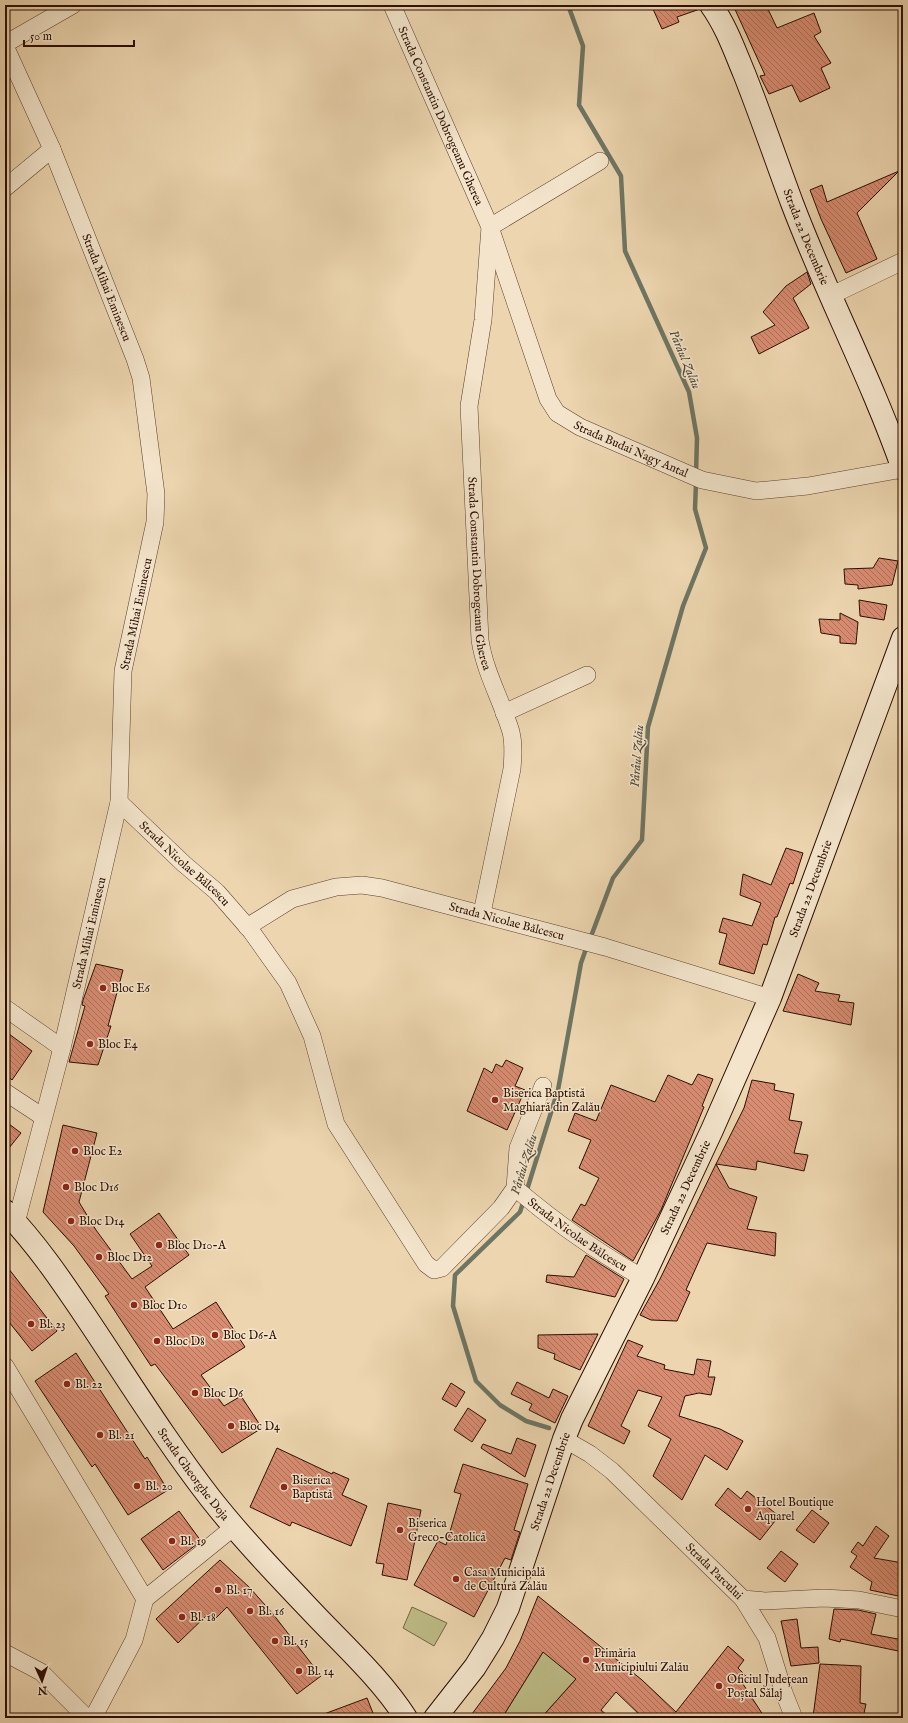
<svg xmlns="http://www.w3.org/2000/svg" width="908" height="1723" viewBox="0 0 908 1723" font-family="'IM FELL English',serif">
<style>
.green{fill:#bdbc87;stroke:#746544}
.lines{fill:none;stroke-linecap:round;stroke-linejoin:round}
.stream{stroke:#6e7563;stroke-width:4.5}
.building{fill:url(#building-back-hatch);stroke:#2b0e00}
.street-casing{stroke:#5b402c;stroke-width:18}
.secondary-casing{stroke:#2b0e00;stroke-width:24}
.street{stroke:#f3e4cb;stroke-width:17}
.secondary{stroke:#f3e4cb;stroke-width:22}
.poi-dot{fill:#8f2418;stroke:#f3e4cb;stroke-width:1.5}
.labels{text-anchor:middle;stroke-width:3;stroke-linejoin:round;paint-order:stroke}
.street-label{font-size:12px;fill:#2b0e00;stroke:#f3e4cb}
.poi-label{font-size:12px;fill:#2b0e00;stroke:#f3e4cb;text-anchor:start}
.water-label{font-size:13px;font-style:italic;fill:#524a3a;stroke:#f3e4cb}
</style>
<defs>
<pattern id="building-back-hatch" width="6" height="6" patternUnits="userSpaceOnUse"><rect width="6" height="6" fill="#d88c72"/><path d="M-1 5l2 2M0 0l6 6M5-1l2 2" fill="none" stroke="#af715b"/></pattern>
</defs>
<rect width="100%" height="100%" fill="#ecd5af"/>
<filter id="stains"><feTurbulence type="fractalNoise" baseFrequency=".005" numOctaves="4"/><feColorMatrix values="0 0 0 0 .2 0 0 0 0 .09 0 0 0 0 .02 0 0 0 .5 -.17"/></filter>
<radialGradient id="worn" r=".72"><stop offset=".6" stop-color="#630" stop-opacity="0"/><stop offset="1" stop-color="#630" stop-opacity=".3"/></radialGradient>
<g class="green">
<path d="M412 1607 447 1623 434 1646 403 1628Z"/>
<path d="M550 1641 582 1672 541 1718H502Z"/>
</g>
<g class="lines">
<g class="stream">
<path d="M568 5 583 46 579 105 621 176 625 251 689 392 697 438 696 474"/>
<path d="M590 939 613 878 642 840 648 727 683 606 706 548 695 509 696 482"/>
<path d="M526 1193 558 1090 581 963 587 946"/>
<path d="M524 1200 520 1212 455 1275 453 1306 476 1381 500 1405 526 1421 549 1428"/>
</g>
</g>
<g class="building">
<path d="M664 5H699L700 9 677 17 679 22 662 29 653 9Z"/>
<path d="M733 5H766L777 28 814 13 821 32 814 36 831 63 821 68 830 88 800 102 792 85 769 94 760 76 765 75Z"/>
<path d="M899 171 857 213 877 259 846 273 821 219 810 190 822 185 827 202Z"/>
<path d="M807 272 811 284 793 298 809 328 759 354 751 337 775 325 763 312 786 286Z"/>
<path d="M879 558 898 561 892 585 858 589V585L845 584 844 569 873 568Z"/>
<path d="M859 600 887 605 884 620 860 616Z"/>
<path d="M840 613 858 622 856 644 840 643V636L821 633 819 619 840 620Z"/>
<path d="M786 848 803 853 793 884 790 883 777 917H775L767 945 763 944 754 974 719 964 727 934 719 932 723 918 752 926 761 903 740 895 743 874 771 885Z"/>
<path d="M96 964 123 970 108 1026H111L98 1065 69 1062 85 1006 82 1005 83 1000Z"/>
<path d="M798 974 819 983 815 991 840 995 838 1001 854 1003 851 1025 783 1011Z"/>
<path d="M5 1031 32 1051 12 1080 5 1074Z"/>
<path d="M506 1060 523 1068 515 1086 525 1090 507 1130 467 1111 484 1068 492 1073 496 1064 502 1067Z"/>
<path d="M698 1074 713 1079 702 1106 704 1107 661 1210 633 1261 572 1220 581 1204 585 1206 599 1178 579 1168 591 1140 568 1131 575 1113 596 1121 611 1085 655 1102 668 1075 692 1085Z"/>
<path d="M752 1080 775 1084 774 1090 794 1094 789 1120 802 1122 794 1153 808 1155 804 1171 757 1161 756 1170 716 1164 744 1108Z"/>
<path d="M5 1121 21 1133 5 1153Z"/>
<path d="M63 1125 97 1133 79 1202 96 1230 132 1279 152 1266 130 1234 159 1213 189 1255 145 1287 173 1329 216 1302 245 1347 201 1375 224 1406 241 1396 262 1428 222 1453 155 1364 151 1366 105 1296 109 1294 74 1246 43 1212Z"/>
<path d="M716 1164 729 1188 757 1197 747 1229 776 1233 775 1256 707 1243 686 1290 690 1292 677 1321 651 1320 640 1315 660 1279Z"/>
<path d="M586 1255 624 1279 615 1297 546 1282 547 1275 574 1277Z"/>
<path d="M5 1264 57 1331 32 1351 5 1317Z"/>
<path d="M598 1334 580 1370 554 1359 555 1354 538 1348V1335Z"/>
<path d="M628 1340 643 1346 637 1356 665 1365 664 1369 694 1375 697 1359 711 1361 708 1377H715L711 1395 699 1393 685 1396 679 1416 720 1429 743 1441 727 1470 705 1455 682 1500 653 1476 671 1439 648 1426 662 1397 638 1390 621 1426 630 1431 624 1444 588 1426Z"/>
<path d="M76 1353 145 1459 147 1457 168 1490 128 1515 95 1464 92 1467 35 1381Z"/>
<path d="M517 1382 549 1398 553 1389 568 1396 555 1423 529 1410 532 1404 511 1394Z"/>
<path d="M451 1383 465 1392 456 1407 442 1399Z"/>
<path d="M468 1408 486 1420 472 1442 454 1430Z"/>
<path d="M517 1438 536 1445 525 1477 481 1448 483 1444 511 1454Z"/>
<path d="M277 1448 332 1474 333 1472 349 1479 342 1495 367 1506 351 1546 292 1522 290 1526 250 1507Z"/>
<path d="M463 1464 528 1484 514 1530 520 1532 511 1560 505 1558 474 1617 414 1585 438 1541 446 1545 461 1494 454 1492Z"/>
<path d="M728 1488 741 1499 747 1491 779 1516 760 1540 715 1505Z"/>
<path d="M388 1503 421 1510 407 1580 382 1575 384 1564 376 1563Z"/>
<path d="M812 1510 829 1523 814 1543 796 1530Z"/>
<path d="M179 1511 201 1541 163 1570 141 1539Z"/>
<path d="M876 1526 889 1536 874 1558 903 1563V1597L870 1590 872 1582 850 1567 857 1556 851 1552 858 1542 863 1546Z"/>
<path d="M781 1551 798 1564 785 1582 767 1568Z"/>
<path d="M220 1560 250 1588 273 1614 321 1676 297 1694 227 1607 213 1621 208 1614 178 1643 156 1619Z"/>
<path d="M538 1596 642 1680 676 1712 728 1646 744 1660 738 1668 749 1679 743 1684 765 1718H643L616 1692 601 1710 610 1718H541L576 1679 543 1652 502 1718H469L506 1668 520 1641Z"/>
<path d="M834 1609 858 1610 876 1614 871 1634 903 1640V1652L841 1639 840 1642 829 1639Z"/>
<path d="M797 1619 801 1648 818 1647 819 1663 791 1666 781 1621Z"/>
<path d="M820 1664 861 1666 860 1703 866 1704 863 1718 813 1717Z"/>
<path d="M367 1698 375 1718H316V1717Z"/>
</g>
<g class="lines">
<defs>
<g id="street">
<path id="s1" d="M392 5 490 227 483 320 469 406 480 640C485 673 502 701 511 732 514 744 513 756 512 769L482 913"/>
<path d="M5 44 73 5"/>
<path id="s2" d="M5 46 52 149 135 359 141 378 156 494 155 522 123 671 119 802 62 1048 16 1223"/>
<path id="s3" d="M600 161 490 227 548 399 557 413 580 427 702 480 756 491 808 486 903 469"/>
<path d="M5 188 52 149"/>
<path d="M830 296 903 261"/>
<path d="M504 713 587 675"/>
<path id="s4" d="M119 802 184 864 217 892 251 931 288 983 312 1036 336 1124 426 1264 434 1270 442 1268 501 1208 515 1188 518 1148 543 1086"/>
<path id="s5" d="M247 927 292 899 336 887 362 885 382 888 605 947 770 998"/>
<path d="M5 1008 62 1048"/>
<path d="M5 1092 43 1117"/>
<path id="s6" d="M515 1188C555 1222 597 1252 643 1278"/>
<path d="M5 1366 145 1599 134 1640 93 1718"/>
<path id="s7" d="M564 1439 590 1454 612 1471 743 1599 765 1601 824 1598 859 1600 903 1609"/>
<path d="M145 1599 234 1527"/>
<path d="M743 1599 767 1638 784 1693 794 1718"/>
<path d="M5 1653 41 1672 87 1718"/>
</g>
<g id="secondary">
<path id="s8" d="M711 5C726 26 734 49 744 73 761 116 776 160 792 203 826 293 871 378 903 469"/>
<path id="s9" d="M5 1211C36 1243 61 1280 86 1317 127 1378 166 1441 211 1499 245 1542 283 1581 320 1620 350 1651 383 1682 406 1718"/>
<path id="s10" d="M435 1718 475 1667 493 1638 508 1608 564 1439 572 1419 643 1278 712 1130 770 998 903 638"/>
</g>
</defs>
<use href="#street" class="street-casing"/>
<use href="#secondary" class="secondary-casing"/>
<use href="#street" class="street"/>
<use href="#secondary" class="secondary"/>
</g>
<g class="poi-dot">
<circle cx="103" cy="988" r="4"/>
<circle cx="90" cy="1044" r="4"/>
<circle cx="495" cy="1100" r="4"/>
<circle cx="75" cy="1151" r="4"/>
<circle cx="66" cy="1187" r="4"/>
<circle cx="71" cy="1221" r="4"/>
<circle cx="159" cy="1245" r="4"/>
<circle cx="99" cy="1257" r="4"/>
<circle cx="134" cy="1305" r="4"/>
<circle cx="31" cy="1324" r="4"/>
<circle cx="215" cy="1335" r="4"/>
<circle cx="157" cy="1341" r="4"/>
<circle cx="67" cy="1384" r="4"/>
<circle cx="195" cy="1393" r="4"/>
<circle cx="231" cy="1426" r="4"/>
<circle cx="100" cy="1435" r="4"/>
<circle cx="137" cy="1486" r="4"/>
<circle cx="284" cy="1487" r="4"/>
<circle cx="748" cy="1509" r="4"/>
<circle cx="400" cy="1530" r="4"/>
<circle cx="172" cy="1541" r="4"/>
<circle cx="456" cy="1579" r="4"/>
<circle cx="218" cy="1590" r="4"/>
<circle cx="250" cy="1611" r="4"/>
<circle cx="182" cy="1617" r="4"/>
<circle cx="275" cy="1641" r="4"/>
<circle cx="586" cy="1660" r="4"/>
<circle cx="299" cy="1671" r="4"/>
<circle cx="719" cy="1686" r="4"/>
</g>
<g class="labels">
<g class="street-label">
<text dy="4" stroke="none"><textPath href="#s1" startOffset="121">Strada Constantin Dobrogeanu Gherea</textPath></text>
<text dy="4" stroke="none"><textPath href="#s8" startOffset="251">Strada 22 Decembrie</textPath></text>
<text dy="4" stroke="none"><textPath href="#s2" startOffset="262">Strada Mihai Eminescu</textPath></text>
<text dy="4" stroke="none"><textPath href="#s3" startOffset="409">Strada Budai Nagy Antal</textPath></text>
<text dy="4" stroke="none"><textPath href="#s1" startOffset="591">Strada Constantin Dobrogeanu Gherea</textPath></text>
<text transform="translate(136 614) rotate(-78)" y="4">Strada Mihai Eminescu</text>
<text dy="4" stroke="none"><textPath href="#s4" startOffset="90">Strada Nicolae Bălcescu</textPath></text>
<text dy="4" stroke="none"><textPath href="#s10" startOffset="914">Strada 22 Decembrie</textPath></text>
<text dy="4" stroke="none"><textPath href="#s5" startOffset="274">Strada Nicolae Bălcescu</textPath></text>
<text transform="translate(89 933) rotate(-77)" y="4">Strada Mihai Eminescu</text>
<text dy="4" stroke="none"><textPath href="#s10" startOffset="590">Strada 22 Decembrie</textPath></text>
<text dy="4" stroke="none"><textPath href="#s6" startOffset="78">Strada Nicolae Bălcescu</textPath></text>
<text dy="4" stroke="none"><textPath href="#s9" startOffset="324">Strada Gheorghe Doja</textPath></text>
<text dy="4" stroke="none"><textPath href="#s10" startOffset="266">Strada 22 Decembrie</textPath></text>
<text dy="4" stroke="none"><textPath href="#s7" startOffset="201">Strada Parcului</textPath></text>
</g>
<g class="poi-label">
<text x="111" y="992">Bloc E6</text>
<text x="98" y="1048">Bloc E4</text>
<text x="503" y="1097">Biserica Baptistă<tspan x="503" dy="14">Maghiară din Zalău</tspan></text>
<text x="83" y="1155">Bloc E2</text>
<text x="74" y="1191">Bloc D16</text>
<text x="79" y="1225">Bloc D14</text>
<text x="167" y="1249">Bloc D10-A</text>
<text x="107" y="1261">Bloc D12</text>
<text x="142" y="1309">Bloc D10</text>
<text x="39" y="1328">Bl. 23</text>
<text x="223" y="1339">Bloc D6-A</text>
<text x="165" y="1345">Bloc D8</text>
<text x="75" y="1388">Bl. 22</text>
<text x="203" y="1397">Bloc D6</text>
<text x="239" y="1430">Bloc D4</text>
<text x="108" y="1439">Bl. 21</text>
<text x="292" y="1484">Biserica<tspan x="292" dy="14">Baptistă</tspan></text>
<text x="145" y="1490">Bl. 20</text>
<text x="756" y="1506">Hotel Boutique<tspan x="756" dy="14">Aquarel</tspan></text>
<text x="408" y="1527">Biserica<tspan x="408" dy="14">Greco-Catolică</tspan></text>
<text x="180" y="1545">Bl. 19</text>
<text x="464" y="1576">Casa Municipală<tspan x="464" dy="14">de Cultură Zalău</tspan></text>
<text x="226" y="1594">Bl. 17</text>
<text x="258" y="1615">Bl. 16</text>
<text x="190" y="1621">Bl. 18</text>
<text x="283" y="1645">Bl. 15</text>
<text x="594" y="1657">Primăria<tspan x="594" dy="14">Municipiului Zalău</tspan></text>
<text x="307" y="1675">Bl. 14</text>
<text x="727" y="1683">Oficiul Județean<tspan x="727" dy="14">Poștal Sălaj</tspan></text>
</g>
<g class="water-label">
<text transform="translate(686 359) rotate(67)" y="5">Pârâul Zalău</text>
<text transform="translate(636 756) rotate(-86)" y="5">Pârâul Zalău</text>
<text transform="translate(523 1164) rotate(-73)" y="5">Pârâul Zalău</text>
</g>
</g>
<rect width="908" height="1723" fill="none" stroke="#ecd5af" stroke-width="20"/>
<rect x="6" y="6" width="896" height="1711" fill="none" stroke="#2b0e00" stroke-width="2"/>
<rect x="10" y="10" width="888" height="1703" fill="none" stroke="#2b0e00"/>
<g transform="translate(42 1681) rotate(177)" stroke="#f3e4cb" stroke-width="3" paint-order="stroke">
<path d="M0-3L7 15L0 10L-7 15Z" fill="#2b0e00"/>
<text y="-6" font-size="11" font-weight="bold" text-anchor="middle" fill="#2b0e00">N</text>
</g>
<path d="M24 40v6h110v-6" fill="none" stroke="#2b0e00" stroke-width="2"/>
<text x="30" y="40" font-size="12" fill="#2b0e00" stroke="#f3e4cb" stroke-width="3" paint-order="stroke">50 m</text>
<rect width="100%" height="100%" filter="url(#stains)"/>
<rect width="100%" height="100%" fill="url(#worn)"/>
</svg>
